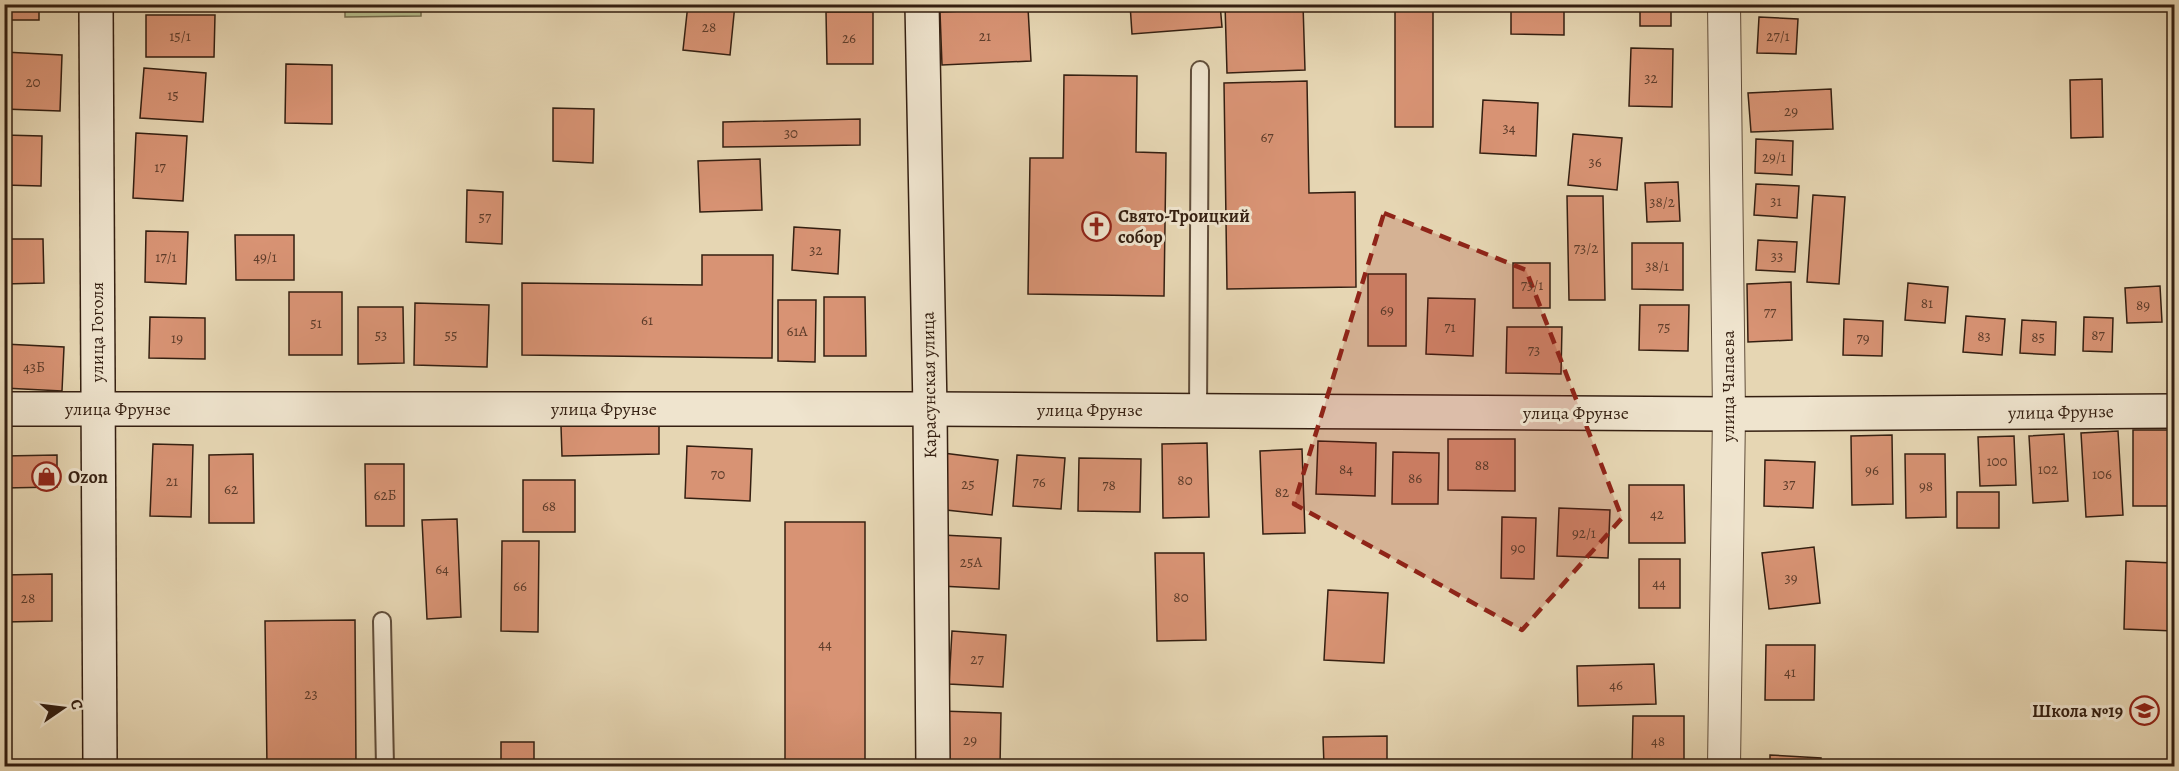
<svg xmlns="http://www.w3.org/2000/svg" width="2179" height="771" viewBox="0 0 2179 771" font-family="Alegreya,serif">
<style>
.green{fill:#b6bd8c;stroke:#756e4e;stroke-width:1.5}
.building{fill:#d89374;stroke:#341f11;stroke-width:1.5}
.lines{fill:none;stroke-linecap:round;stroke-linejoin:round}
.lane-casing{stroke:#604d3a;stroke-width:20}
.street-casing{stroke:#604d3a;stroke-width:34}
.secondary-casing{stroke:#341f11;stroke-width:36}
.lane{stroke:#efe4ce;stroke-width:16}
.street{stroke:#efe4ce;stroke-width:32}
.secondary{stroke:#efe4ce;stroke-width:33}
.marked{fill:#8f2418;fill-opacity:0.2;stroke:#8f2418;stroke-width:4.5;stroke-dasharray:12 8;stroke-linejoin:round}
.labels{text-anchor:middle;stroke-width:6;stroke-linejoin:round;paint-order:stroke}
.number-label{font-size:15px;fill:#5d3c2a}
.poi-label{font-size:18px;font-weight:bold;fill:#341f11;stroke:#efe4ce;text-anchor:start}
.street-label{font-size:18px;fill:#341f11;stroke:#efe4ce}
</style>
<rect width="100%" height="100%" fill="#e6d6b3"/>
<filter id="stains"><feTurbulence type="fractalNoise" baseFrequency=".00333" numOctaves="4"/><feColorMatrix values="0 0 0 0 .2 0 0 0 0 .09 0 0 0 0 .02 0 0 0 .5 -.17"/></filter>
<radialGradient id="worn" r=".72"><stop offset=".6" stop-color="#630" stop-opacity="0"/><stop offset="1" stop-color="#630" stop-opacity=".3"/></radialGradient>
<path class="green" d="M345 5H421V16L345 17Z"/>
<g class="building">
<rect x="4" y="4" width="35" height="16"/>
<path d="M688 4H735L730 55 683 50Z"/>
<path d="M1130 4H1220L1222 27 1132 34Z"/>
<path d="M1225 4H1303L1305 70 1227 73Z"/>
<path d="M1315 4H1433V127H1395V7H1315Z"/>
<path d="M1511 4H1564V35L1511 34Z"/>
<rect x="1640" y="4" width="31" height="22"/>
<path d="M1028 8 1031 61 942 65 940 12Z"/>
<path d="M826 12H873V64H827Z"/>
<path d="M146 15H215L214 57H146Z"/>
<path d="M1759 17 1798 19 1796 54 1757 53Z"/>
<path d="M1631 48 1673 49 1672 107 1629 106Z"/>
<path d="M4 52 62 55 60 111 4 109Z"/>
<path d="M286 64 332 65V124L285 123Z"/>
<path d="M144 68 206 73 203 122 140 118Z"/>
<path d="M1064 75 1137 76 1136 152 1166 153 1164 296 1028 294 1030 158H1063Z"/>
<path d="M2102 79 2103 137 2071 138 2070 80Z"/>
<path d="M1307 81 1309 193 1355 192 1356 287 1227 289 1224 83Z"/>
<path d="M1831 89 1833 129 1751 132 1748 93Z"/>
<path d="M1483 100 1538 103 1536 156 1480 153Z"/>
<path d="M553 108 594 109 593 163 553 161Z"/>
<path d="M860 119V145L723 147V122Z"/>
<path d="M136 133 187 136 183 201 133 198Z"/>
<path d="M1573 134 1622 138 1617 190 1568 185Z"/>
<path d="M4 135 42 136 41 186 4 185Z"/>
<path d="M1756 139 1793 141 1792 175 1755 173Z"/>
<path d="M760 159 762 210 700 212 698 161Z"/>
<path d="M1678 182 1680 221 1647 222 1645 183Z"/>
<path d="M1756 184 1799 186 1797 218 1754 215Z"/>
<path d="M467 190 503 192 502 244 466 242Z"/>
<path d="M1813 195 1845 197 1839 284 1807 282Z"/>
<path d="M1567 196H1603L1605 300H1569Z"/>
<path d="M794 227 840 230 838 274 792 270Z"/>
<path d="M146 231 188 232 186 284 145 282Z"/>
<path d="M235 235H294V280H236Z"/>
<path d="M4 239H43L44 283 4 284Z"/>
<path d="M1758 240 1797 242 1795 272 1756 270Z"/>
<path d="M1632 243H1683V290L1632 289Z"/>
<path d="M702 255H773L772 358 522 355V283L702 285Z"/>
<rect x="1513" y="263" width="37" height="45"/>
<rect x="1368" y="274" width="38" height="72"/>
<path d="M1791 282 1792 340 1748 342 1747 284Z"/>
<path d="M1908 283 1948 287 1945 323 1905 320Z"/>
<path d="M2160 286 2162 322 2127 323 2125 288Z"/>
<rect x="289" y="292" width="53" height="63"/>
<path d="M824 297H865L866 356H824Z"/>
<path d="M1428 298 1475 299 1473 356 1426 354Z"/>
<path d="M778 300H816L815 362 778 361Z"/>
<path d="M415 303 489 305 487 367 414 365Z"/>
<path d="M1640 305H1689L1688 351 1639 350Z"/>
<path d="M358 307H403L404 363 358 364Z"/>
<path d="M1966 316 2005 319 2002 355 1963 352Z"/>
<path d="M150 317 205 318V359L149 358Z"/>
<path d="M2084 317 2113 318 2112 352 2083 351Z"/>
<path d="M1844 319 1883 321 1882 356 1843 355Z"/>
<path d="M2022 320 2056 322 2055 355 2020 353Z"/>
<path d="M1507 327H1562L1561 374 1506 373Z"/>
<path d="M4 344 64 347 62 391 4 388Z"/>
<path d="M659 425V454L562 456 561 426Z"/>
<path d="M2133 430H2173L2174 506H2133Z"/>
<path d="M2118 431 2123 515 2086 517 2081 433Z"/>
<path d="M2064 434 2068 501 2033 503 2029 436Z"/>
<path d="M1892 435 1893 504 1852 505 1851 436Z"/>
<path d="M2014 436 2016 485 1980 486 1978 437Z"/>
<path d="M1448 439H1515V491L1448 490Z"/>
<path d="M1318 441 1376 443 1375 496 1316 494Z"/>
<path d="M1207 443 1209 517 1163 518 1162 444Z"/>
<path d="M153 444 193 445 191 517 150 516Z"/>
<path d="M687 446 752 449 750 501 685 498Z"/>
<path d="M1302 449 1305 533 1263 534 1260 451Z"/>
<path d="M1393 452 1439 453 1438 504H1392Z"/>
<path d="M943 453 998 460 992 515 937 509Z"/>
<path d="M253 454 254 523H209V455Z"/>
<path d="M1905 454H1945L1946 517 1906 518Z"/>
<path d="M57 455V487L4 488V456Z"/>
<path d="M1017 455 1065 458 1061 509 1013 506Z"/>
<path d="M1079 458 1141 459 1140 512 1078 511Z"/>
<path d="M1765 460 1815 462 1813 508 1764 506Z"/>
<path d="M365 464H404V526H366Z"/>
<rect x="523" y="480" width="52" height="52"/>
<path d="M1629 485H1684L1685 543H1629Z"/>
<rect x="1957" y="492" width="42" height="36"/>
<path d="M1559 508 1610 510 1608 558 1557 556Z"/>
<path d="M1502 517 1536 518 1534 579 1501 578Z"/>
<path d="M457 519 461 617 427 619 422 520Z"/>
<rect x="785" y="522" width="80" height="244"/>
<path d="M942 535 1001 538 999 589 940 586Z"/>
<path d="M502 541H539L538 632 501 631Z"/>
<path d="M1814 547 1820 603 1769 609 1762 553Z"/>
<path d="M1155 553H1204L1206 640 1157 641Z"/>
<rect x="1639" y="559" width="41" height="49"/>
<path d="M2126 561 2174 563V631L2124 629Z"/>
<path d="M52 574V621L5 622 4 575Z"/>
<path d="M1328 590 1388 593 1384 663 1324 660Z"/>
<path d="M355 620 356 766H267L265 621Z"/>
<path d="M952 631 1006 635 1003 687 949 684Z"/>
<path d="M1766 645H1815L1814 700H1765Z"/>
<path d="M1654 664 1656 704 1578 706 1577 666Z"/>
<path d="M941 711 1001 713 1000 766H940Z"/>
<path d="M1633 716H1684V766H1632Z"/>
<path d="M1387 736V766H1324L1323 737Z"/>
<rect x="501" y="742" width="33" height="24"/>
<path d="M1770 755 1821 758 1820 766H1770Z"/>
</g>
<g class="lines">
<defs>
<g id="lane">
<path d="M1198 411 1200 70"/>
<path d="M382 621 385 766"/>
</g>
<path id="street" d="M1724 4 1729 414 1724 766"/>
<g id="secondary">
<path d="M96 4 100 766"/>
<path d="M922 4 930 409 933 766"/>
<path d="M4 409H930L1729 414 2174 411"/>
</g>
</defs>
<use href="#lane" class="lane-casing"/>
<use href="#street" class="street-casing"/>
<use href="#secondary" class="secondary-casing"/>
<use href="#lane" class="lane"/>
<use href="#street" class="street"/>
<use href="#secondary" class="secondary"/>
</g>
<path class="marked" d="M1384 213 1526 270 1622 518 1522 630 1294 504Z"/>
<defs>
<symbol id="church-ring" viewBox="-11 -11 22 22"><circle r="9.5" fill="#efe4ce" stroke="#8f2418" stroke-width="1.5"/><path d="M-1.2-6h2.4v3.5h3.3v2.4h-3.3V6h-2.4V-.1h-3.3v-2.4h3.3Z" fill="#8f2418"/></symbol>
<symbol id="shop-ring" viewBox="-11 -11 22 22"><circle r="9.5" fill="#efe4ce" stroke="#8f2418" stroke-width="1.5"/><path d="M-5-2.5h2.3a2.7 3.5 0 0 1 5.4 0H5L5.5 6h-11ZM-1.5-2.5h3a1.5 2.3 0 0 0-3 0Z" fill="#8f2418"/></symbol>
<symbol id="school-ring" viewBox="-11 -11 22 22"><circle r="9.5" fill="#efe4ce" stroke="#8f2418" stroke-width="1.5"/><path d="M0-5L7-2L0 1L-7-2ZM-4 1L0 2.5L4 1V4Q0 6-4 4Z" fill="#8f2418"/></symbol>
</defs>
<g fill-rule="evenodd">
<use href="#church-ring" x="1080" y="210" width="33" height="33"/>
<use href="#shop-ring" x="30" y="460" width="33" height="33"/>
<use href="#school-ring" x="2128" y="694" width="33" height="33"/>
</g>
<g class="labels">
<g class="number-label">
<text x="709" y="32">28</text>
<text x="180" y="41">15/1</text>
<text x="985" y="41">21</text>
<text x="1778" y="41">27/1</text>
<text x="849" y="43">26</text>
<text x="1651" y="83">32</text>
<text x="33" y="87">20</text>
<text x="173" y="100">15</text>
<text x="1791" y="116">29</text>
<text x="1509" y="133">34</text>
<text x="791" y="138">30</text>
<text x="1267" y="142">67</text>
<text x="1774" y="162">29/1</text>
<text x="1595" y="167">36</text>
<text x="160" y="172">17</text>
<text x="1776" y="206">31</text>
<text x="1662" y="207">38/2</text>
<text x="485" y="222">57</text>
<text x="1586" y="253">73/2</text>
<text x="816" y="255">32</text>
<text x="1777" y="261">33</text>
<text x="166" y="262">17/1</text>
<text x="265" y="262">49/1</text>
<text x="1657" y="271">38/1</text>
<text x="1532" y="290">73/1</text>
<text x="1927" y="308">81</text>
<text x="2143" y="310">89</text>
<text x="1387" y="315">69</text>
<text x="1770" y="317">77</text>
<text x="647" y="325">61</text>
<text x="316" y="328">51</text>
<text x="1450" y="332">71</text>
<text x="1664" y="332">75</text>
<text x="797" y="336">61А</text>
<text x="381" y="340">53</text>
<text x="451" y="340">55</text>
<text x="2098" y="340">87</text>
<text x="1984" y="341">83</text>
<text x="2038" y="342">85</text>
<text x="177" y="343">19</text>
<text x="1863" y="343">79</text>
<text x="1534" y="355">73</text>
<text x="34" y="372">43Б</text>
<text x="1997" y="466">100</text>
<text x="1482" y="470">88</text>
<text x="1346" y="474">84</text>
<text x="2048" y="474">102</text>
<text x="1872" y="475">96</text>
<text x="718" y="479">70</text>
<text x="2102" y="479">106</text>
<text x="1415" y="483">86</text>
<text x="1185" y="485">80</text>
<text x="172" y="486">21</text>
<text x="1039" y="487">76</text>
<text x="968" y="489">25</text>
<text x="1789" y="489">37</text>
<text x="1109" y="490">78</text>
<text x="1926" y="491">98</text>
<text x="231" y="494">62</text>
<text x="1282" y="497">82</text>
<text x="385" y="500">62Б</text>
<text x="549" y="511">68</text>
<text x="1657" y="519">42</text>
<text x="1584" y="538">92/1</text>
<text x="1518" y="553">90</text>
<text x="971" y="567">25А</text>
<text x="442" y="574">64</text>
<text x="1791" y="583">39</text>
<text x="1659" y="588">44</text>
<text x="520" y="591">66</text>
<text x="1181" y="602">80</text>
<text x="28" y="603">28</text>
<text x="825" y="649">44</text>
<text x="977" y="664">27</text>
<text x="1790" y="677">41</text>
<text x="1616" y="690">46</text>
<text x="311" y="699">23</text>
<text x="970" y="745">29</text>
<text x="1658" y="746">48</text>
</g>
<g class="poi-label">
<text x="1118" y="222">Свято-Троицкий<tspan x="1118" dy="21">собор</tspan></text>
<text x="68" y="483">Ozon</text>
<text x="2123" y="717" text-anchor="end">Школа №19</text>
</g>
<g class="street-label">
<text transform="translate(97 332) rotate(-90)" y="6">улица Гоголя</text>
<text transform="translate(929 385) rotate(-91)" y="6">Карасунская улица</text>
<text transform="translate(1728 386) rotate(-90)" y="6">улица Чапаева</text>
<text x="118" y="415">улица Фрунзе</text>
<text x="604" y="415">улица Фрунзе</text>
<text x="1090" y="416">улица Фрунзе</text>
<text transform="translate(2061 412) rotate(-1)" y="6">улица Фрунзе</text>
<text x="1576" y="419">улица Фрунзе</text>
</g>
</g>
<rect width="2179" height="771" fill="none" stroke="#e6d6b3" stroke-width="24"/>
<rect x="6" y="6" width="2167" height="759" fill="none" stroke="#341f11" stroke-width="3"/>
<rect x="12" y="12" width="2155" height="747" fill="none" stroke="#341f11" stroke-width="1.5"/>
<g transform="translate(63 708) rotate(76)" stroke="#efe4ce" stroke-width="4.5" paint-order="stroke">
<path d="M0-4.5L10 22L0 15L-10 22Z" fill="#341f11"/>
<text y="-9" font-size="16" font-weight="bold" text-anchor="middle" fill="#341f11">С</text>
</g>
<rect width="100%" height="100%" filter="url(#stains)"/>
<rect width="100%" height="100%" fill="url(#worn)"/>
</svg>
